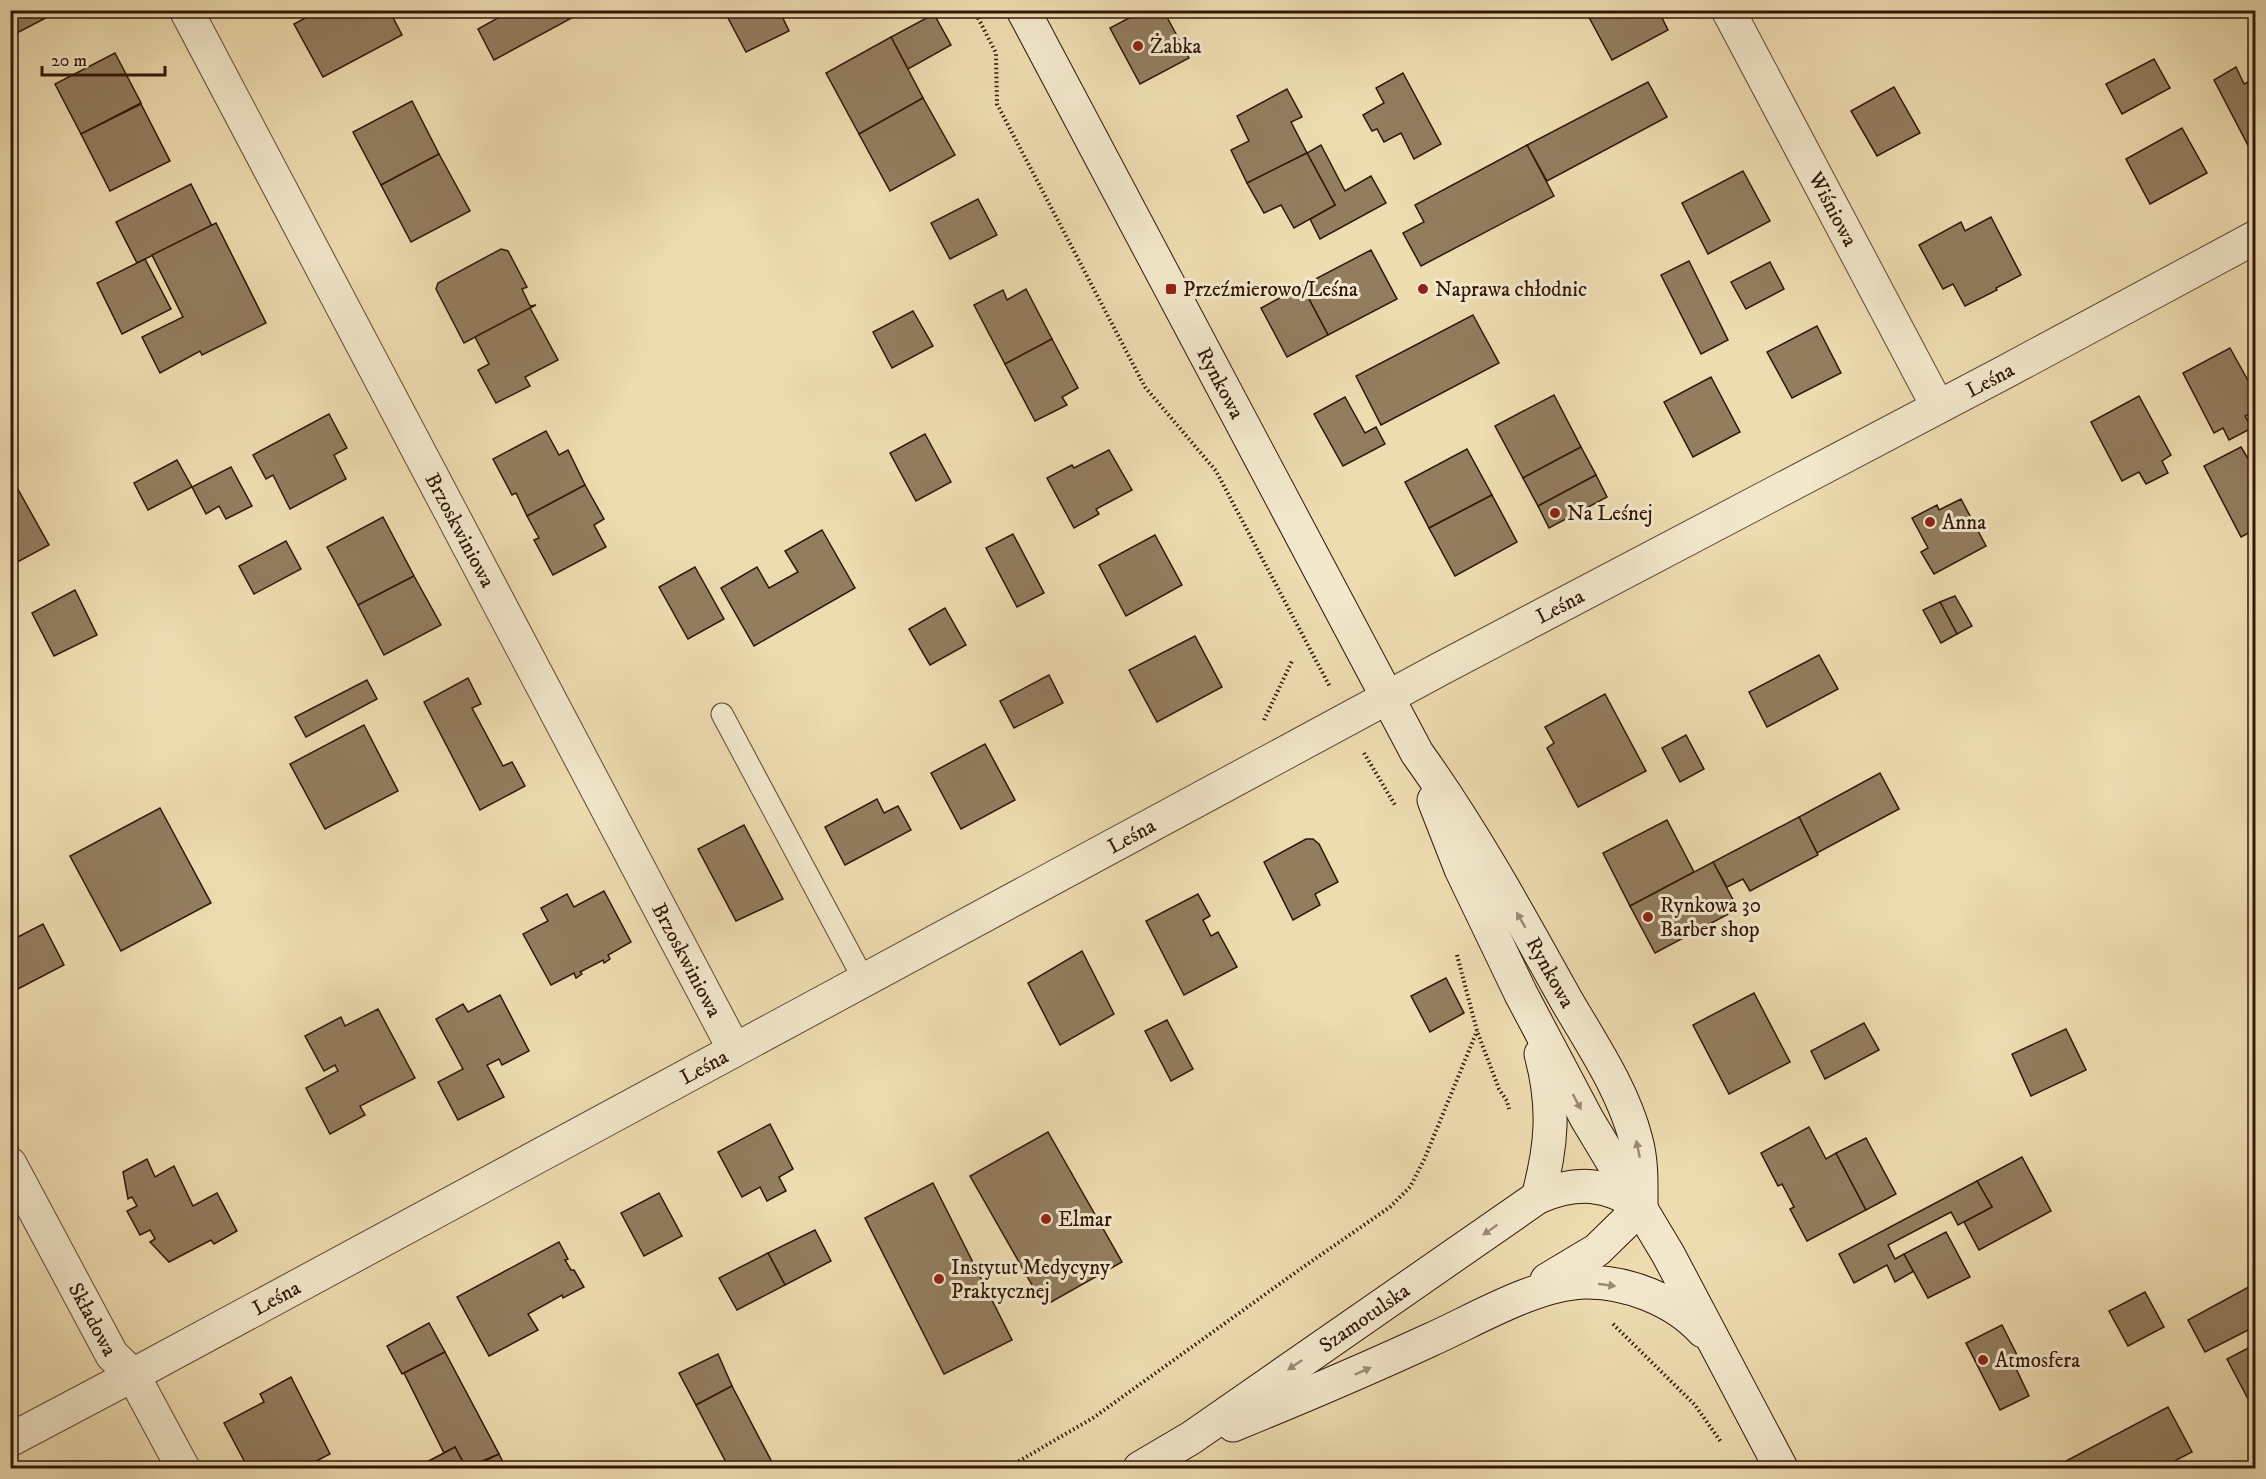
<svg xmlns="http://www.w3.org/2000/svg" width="2266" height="1479" viewBox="0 0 2266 1479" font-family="'IM FELL DW Pica',serif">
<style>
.building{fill:#927d5f;stroke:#301608;stroke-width:1.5}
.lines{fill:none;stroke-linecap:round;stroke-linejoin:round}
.lane-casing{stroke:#5f4832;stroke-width:23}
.street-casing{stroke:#5f4832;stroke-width:35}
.secondary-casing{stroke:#301608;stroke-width:35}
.path{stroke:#301608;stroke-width:4;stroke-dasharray:1.5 3;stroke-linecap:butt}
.lane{stroke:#f3e8cc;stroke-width:21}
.street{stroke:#f3e8cc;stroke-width:33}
.secondary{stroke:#f3e8cc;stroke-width:33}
.oneway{fill:#9b8a74}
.poi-dot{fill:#8f2418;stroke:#f3e8cc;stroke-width:2}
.labels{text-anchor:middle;stroke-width:6;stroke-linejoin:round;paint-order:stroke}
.poi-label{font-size:21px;fill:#301608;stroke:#f3e8cc;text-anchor:start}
.street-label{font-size:21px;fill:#301608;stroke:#f3e8cc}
</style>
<rect width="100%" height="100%" fill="#eddcb0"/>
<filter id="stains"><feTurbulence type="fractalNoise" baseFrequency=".00333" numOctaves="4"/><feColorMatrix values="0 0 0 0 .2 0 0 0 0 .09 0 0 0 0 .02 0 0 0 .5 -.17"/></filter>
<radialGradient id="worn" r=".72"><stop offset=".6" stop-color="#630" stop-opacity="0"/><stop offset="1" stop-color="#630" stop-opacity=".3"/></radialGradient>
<g class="building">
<path d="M10 10H61L11 36Z"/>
<path d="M320 10H389L402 35 323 77 294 24Z"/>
<path d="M512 10H577L579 14 494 60 478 29Z"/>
<path d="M742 10H779L789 31 746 52 728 18Z"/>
<path d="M1144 10H1163L1189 58 1140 84 1110 28Z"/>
<path d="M1585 10H1658L1668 30 1612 60Z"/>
<path d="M934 14 951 45 908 69 891 37Z"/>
<path d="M891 37 923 98 859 134 826 73Z"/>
<path d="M115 53 141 103 81 134 55 84Z"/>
<path d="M2154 59 2170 88 2122 114 2106 84Z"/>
<path d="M2236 67 2244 84 2256 78V151L2252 153 2214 80Z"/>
<path d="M1403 73 1441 144 1414 159 1401 133 1384 142 1377 129 1372 131 1363 115 1384 103 1376 88Z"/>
<path d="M1648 82 1667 117 1547 181 1527 145Z"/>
<path d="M1894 87 1920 133 1877 156 1851 111Z"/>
<path d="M1287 89 1302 117 1291 122 1307 153 1247 183 1231 150 1249 141 1237 116Z"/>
<path d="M923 98 955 155 890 191 859 134Z"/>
<path d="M412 101 439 154 381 185 353 132Z"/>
<path d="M141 104 170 161 110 191 81 134Z"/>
<path d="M2182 128 2207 173 2150 204 2126 159Z"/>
<path d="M1321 145 1345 191 1371 176 1386 203 1320 239 1310 219 1335 205 1307 153Z"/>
<path d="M1527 145 1554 196 1421 266 1403 233 1424 222 1415 205Z"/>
<path d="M1307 153 1335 205 1294 228 1281 205 1264 213 1247 183Z"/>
<path d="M439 154 470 211 411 242 381 185Z"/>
<path d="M1743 171 1770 221 1708 254 1682 203Z"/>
<path d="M191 184 212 226 137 263 116 222Z"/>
<path d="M978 199 997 235 950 259 931 223Z"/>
<path d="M1991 217 2021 275 1996 288 1997 290 1965 306 1953 284 1943 289 1919 245 1961 222 1965 231Z"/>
<path d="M216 223 266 323 202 355 200 351 160 373 142 337 183 317 152 255Z"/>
<path d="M501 249 508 251 527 287 522 289 530 306 536 305 464 343 436 289 438 283Z"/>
<path d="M1371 250 1397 299 1328 335 1302 286Z"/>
<path d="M145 259 171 309 122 334 97 283Z"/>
<path d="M1689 261 1728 340 1701 354 1661 275Z"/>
<path d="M1770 262 1784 289 1746 309 1731 282Z"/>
<path d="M1302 286 1328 335 1287 357 1261 308Z"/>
<path d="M1026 289 1052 339 1005 364 974 305 1003 290 1007 300Z"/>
<path d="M530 308 558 360 525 377 530 386 496 403 478 370 489 364 475 337Z"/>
<path d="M913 311 933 346 892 368 873 332Z"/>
<path d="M1473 315 1499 363 1381 425 1356 376Z"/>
<path d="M1817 326 1841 373 1792 398 1767 352Z"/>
<path d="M1052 339 1078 388 1062 397 1067 405 1035 421 1005 364Z"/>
<path d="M2230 348 2256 395V411L2245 416 2252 428 2229 440 2223 428 2214 433 2183 373Z"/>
<path d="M1711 377 1740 432 1693 457 1664 402Z"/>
<path d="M1554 395 1581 447 1523 478 1495 426Z"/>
<path d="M2139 396 2171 455 2162 461 2168 473 2146 484 2139 472 2122 481 2091 422Z"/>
<path d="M1345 397 1365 433 1376 427 1385 444 1343 466 1314 414Z"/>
<path d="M329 414 347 448 334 455 346 479 290 509 273 475 266 479 253 455Z"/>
<path d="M546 431 559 455 568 450 585 485 527 516 516 493 512 495 493 459Z"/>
<path d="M925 434 951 482 916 501 890 453Z"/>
<path d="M1581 447 1596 475 1538 506 1523 478Z"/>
<path d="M2241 447 2256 472V529L2241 537 2204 466Z"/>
<path d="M1467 449 1492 495 1429 528 1405 482Z"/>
<path d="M1109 450 1132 490 1096 509 1099 514 1074 528 1047 478 1072 465 1074 468Z"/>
<path d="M177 460 192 487 148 510 134 483Z"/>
<path d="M231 467 252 506 226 519 219 506 206 514 192 487Z"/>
<path d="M1596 475 1607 497 1549 528 1538 506Z"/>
<path d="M15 484 49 545 10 566V487Z"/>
<path d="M585 485 604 519 594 525 606 547 553 575 534 540 539 538 527 516Z"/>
<path d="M1492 495 1517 542 1455 576 1429 528Z"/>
<path d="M1961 499 1986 546 1934 574 1921 552 1928 548 1912 518 1937 505 1939 510Z"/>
<path d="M383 517 414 576 358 605 327 547Z"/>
<path d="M822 530 855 588 754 646 721 588 757 567 769 588 798 572 785 551Z"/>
<path d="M1013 534 1044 593 1017 607 986 548Z"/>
<path d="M1155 535 1182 585 1126 616 1099 565Z"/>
<path d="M286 541 301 569 254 594 239 566Z"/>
<path d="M695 567 724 619 688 639 659 587Z"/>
<path d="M414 576 441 625 384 655 358 605Z"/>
<path d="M75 590 97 635 54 656 32 613Z"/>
<path d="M1955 596 1972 626 1957 634 1940 602Z"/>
<path d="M1940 602 1957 634 1941 643 1923 610Z"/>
<path d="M945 608 966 645 930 665 909 629Z"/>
<path d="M1195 636 1222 687 1157 722 1129 670Z"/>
<path d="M1819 655 1838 689 1767 727 1749 692Z"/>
<path d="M1049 675 1063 703 1014 728 1000 701Z"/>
<path d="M468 678 481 704 472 708 503 766 512 762 525 786 480 810 424 702Z"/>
<path d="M367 680 377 699 306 737 295 717Z"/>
<path d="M1605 694 1646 771 1578 807 1547 748 1554 743 1545 727Z"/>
<path d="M364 725 398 791 325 829 290 764Z"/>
<path d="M1686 735 1704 769 1680 782 1662 748Z"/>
<path d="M985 744 1015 800 961 829 931 773Z"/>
<path d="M1880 773 1899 809 1817 853 1799 817Z"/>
<path d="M877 799 884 813 898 806 911 830 845 865 825 827Z"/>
<path d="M160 808 211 903 121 951 70 856Z"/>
<path d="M1799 817 1818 855 1750 891 1743 879 1727 887 1713 862Z"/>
<path d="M1667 820 1694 872 1630 906 1603 853Z"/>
<path d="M744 825 783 899 736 921 698 849Z"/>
<path d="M1306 839H1313L1319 844 1338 882 1315 894 1320 905 1293 920 1264 862Z"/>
<path d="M1713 862 1738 909 1655 953 1630 906Z"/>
<path d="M604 891 631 942 608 955 610 959 604 963 603 960 580 972 582 974 576 978 574 973 551 985 523 934 548 921 541 908 567 894 574 907Z"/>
<path d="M1198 894 1210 916 1203 920 1211 936 1218 932 1237 967 1184 995 1146 921Z"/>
<path d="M43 924 64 965 14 991 10 986V941Z"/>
<path d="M1082 951 1114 1014 1060 1045 1028 983Z"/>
<path d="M1446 978 1464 1013 1430 1032 1411 996Z"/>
<path d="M1754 993 1790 1062 1729 1094 1693 1025Z"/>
<path d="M500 995 529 1051 502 1065 499 1059 487 1065 504 1097 458 1120 438 1082 463 1069 436 1019 463 1004 468 1012Z"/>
<path d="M378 1009 415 1078 360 1106 365 1115 330 1134 306 1088 338 1071 335 1065 324 1071 305 1036 341 1017 345 1026Z"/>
<path d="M1167 1020 1193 1069 1171 1081 1145 1031Z"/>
<path d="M1864 1023 1879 1050 1825 1079 1811 1051Z"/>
<path d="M2066 1029 2086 1070 2031 1096 2012 1054Z"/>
<path d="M770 1124 793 1169 779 1177 786 1191 767 1201 760 1187 742 1197 718 1152Z"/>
<path d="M1809 1127 1826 1159 1836 1153 1866 1210 1807 1241 1790 1209 1794 1207 1782 1184 1778 1186 1761 1153Z"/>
<path d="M1048 1132 1122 1262 1044 1306 970 1176Z"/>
<path d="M1866 1138 1896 1194 1866 1210 1836 1153Z"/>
<path d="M2022 1157 2051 1211 1979 1250 1964 1222 1992 1207 1977 1181Z"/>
<path d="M147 1159 155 1177 174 1166 193 1206 217 1193 237 1231 214 1244 211 1240 169 1262 150 1242 155 1239 150 1230 140 1235 127 1211 137 1206 132 1197 128 1199 123 1172Z"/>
<path d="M1977 1181 1992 1207 1958 1225 1951 1212 1888 1245 1895 1259 1904 1254 1914 1271 1895 1282 1887 1265 1854 1283 1839 1254Z"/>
<path d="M933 1183 1012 1340 944 1374 865 1218Z"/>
<path d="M659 1193 682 1236 644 1256 621 1213Z"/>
<path d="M815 1230 831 1261 785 1285 768 1253Z"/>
<path d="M1946 1232 1970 1277 1928 1298 1904 1254Z"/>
<path d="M559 1242 568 1259 565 1260 571 1270H574L584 1287 563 1298 562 1295 528 1314 538 1330 489 1356 457 1297Z"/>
<path d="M768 1253 785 1285 737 1310 719 1278Z"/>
<path d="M2256 1283V1326L2205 1352 2188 1320Z"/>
<path d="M2145 1292 2164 1327 2128 1346 2109 1311Z"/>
<path d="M429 1323 445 1352 402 1374 387 1346Z"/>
<path d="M2002 1325 2018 1357 2012 1360 2029 1396 2000 1410 1966 1343Z"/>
<path d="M2256 1344V1414L2227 1359Z"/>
<path d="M445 1352 499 1454 466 1468 455 1447 444 1453 404 1373Z"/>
<path d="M718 1354 732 1386 696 1405 679 1373Z"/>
<path d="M291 1377 330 1454 303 1468H248L224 1423 264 1402 260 1394Z"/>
<path d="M732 1386 775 1468H729L696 1405Z"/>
<path d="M2168 1407 2192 1452 2161 1468H2070L2066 1461Z"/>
<path d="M455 1447 466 1468H415L444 1453Z"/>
<path d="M499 1454 506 1468H470Z"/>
</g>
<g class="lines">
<defs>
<path id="lane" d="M722 714 864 980"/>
<g id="street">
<path id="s1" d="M186 10 734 1049"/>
<path id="s2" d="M1728 10 1938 407"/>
<path id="s3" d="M10 1164 112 1355 133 1375 183 1468"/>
<path id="s4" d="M10 1440 133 1375 1442 668 2003 373 2256 237"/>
</g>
<g id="secondary">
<path id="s5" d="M1023 10 1417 753C1473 831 1519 915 1565 998 1591 1043 1623 1089 1636 1140 1642 1162 1641 1184 1641 1207"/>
<path d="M1434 800 1461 869 1521 994 1587 1119 1668 1254 1781 1468"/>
<path d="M1538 1197C1552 1146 1555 1106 1541 1054"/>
<path d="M1547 1280 1597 1250 1641 1207"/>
<path d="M1233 1425C1299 1398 1365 1370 1430 1340 1475 1320 1534 1284 1584 1282 1626 1281 1675 1300 1703 1331"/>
<path id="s6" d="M1140 1468 1191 1438 1538 1197C1576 1181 1608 1182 1641 1207"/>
</g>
</defs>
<use href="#lane" class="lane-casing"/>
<use href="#street" class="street-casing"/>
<use href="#secondary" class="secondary-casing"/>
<g class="path">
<path d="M974 10 996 53 997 104 1145 387 1216 471 1330 687"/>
<path d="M1264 720 1292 661"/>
<path d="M1364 753 1395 805"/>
<path d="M1457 955 1477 1031 1499 1089 1507 1101 1509 1109"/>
<path d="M1613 1324 1695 1405 1721 1442"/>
<path d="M1007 1468 1093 1418 1299 1270 1390 1207 1410 1187 1424 1160 1477 1031"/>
</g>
<use href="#lane" class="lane"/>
<use href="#street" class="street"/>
<use href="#secondary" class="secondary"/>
</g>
<defs><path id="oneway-solid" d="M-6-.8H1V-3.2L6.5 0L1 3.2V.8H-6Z" transform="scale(1.5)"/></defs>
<g class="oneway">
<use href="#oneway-solid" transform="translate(1521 920) rotate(-120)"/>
<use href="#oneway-solid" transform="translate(1577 1102) rotate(62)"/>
<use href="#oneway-solid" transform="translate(1638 1149) rotate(-102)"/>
<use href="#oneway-solid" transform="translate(1490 1230) rotate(145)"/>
<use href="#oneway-solid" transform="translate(1607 1285) rotate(8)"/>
<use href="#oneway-solid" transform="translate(1295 1365) rotate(146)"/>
<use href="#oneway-solid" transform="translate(1363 1371) rotate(-24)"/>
</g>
<g class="poi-dot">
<circle cx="1138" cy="46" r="6"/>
<rect x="1165" y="283" width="12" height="12" rx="3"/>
<circle cx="1423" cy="289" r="6"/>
<circle cx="1555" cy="513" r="6"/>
<circle cx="1930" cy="522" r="6"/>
<circle cx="1648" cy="917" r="6"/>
<circle cx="1046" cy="1219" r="6"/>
<circle cx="939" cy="1279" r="6"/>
<circle cx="1983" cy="1360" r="6"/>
</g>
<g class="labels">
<g class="poi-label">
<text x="1150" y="53">Żabka</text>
<text x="1183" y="296">Przeźmierowo/Leśna</text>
<text x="1435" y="296">Naprawa chłodnic</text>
<text x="1567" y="520">Na Leśnej</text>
<text x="1942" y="529">Anna</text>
<text x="1660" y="912">Rynkowa 30<tspan x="1660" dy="24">Barber shop</tspan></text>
<text x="1058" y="1226">Elmar</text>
<text x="951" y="1274">Instytut Medycyny<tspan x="951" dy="24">Praktycznej</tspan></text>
<text x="1995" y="1367">Atmosfera</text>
</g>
<g class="street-label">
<text dy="7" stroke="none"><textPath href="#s2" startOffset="225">Wiśniowa</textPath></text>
<text dy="7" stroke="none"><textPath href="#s4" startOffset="2246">Leśna</textPath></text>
<text dy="7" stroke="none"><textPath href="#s5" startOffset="422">Rynkowa</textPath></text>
<text dy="7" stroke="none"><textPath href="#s1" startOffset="588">Brzoskwiniowa</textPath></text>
<text dy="7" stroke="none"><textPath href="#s4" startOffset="1760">Leśna</textPath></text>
<text dy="7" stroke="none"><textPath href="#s4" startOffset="1274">Leśna</textPath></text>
<text dy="7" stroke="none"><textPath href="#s1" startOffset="1074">Brzoskwiniowa</textPath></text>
<text dy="7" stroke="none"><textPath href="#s5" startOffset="1098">Rynkowa</textPath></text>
<text dy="7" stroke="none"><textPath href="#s4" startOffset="788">Leśna</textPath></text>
<text dy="7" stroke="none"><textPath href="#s4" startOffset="302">Leśna</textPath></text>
<text dy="7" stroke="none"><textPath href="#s3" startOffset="176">Składowa</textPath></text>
<text dy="7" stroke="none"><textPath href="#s6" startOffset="270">Szamotulska</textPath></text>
</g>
</g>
<rect width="2266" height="1479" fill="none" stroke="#eddcb0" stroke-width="36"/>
<rect x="12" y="12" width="2242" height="1455" fill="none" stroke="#301608" stroke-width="3"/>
<rect x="18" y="18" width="2230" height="1443" fill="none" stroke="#301608" stroke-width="1.5"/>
<path d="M42 66v9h123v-9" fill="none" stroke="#301608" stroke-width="3"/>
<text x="51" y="66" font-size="18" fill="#301608" stroke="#f3e8cc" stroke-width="4.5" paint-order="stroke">20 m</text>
<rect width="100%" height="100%" filter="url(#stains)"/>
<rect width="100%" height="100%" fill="url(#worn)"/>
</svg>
